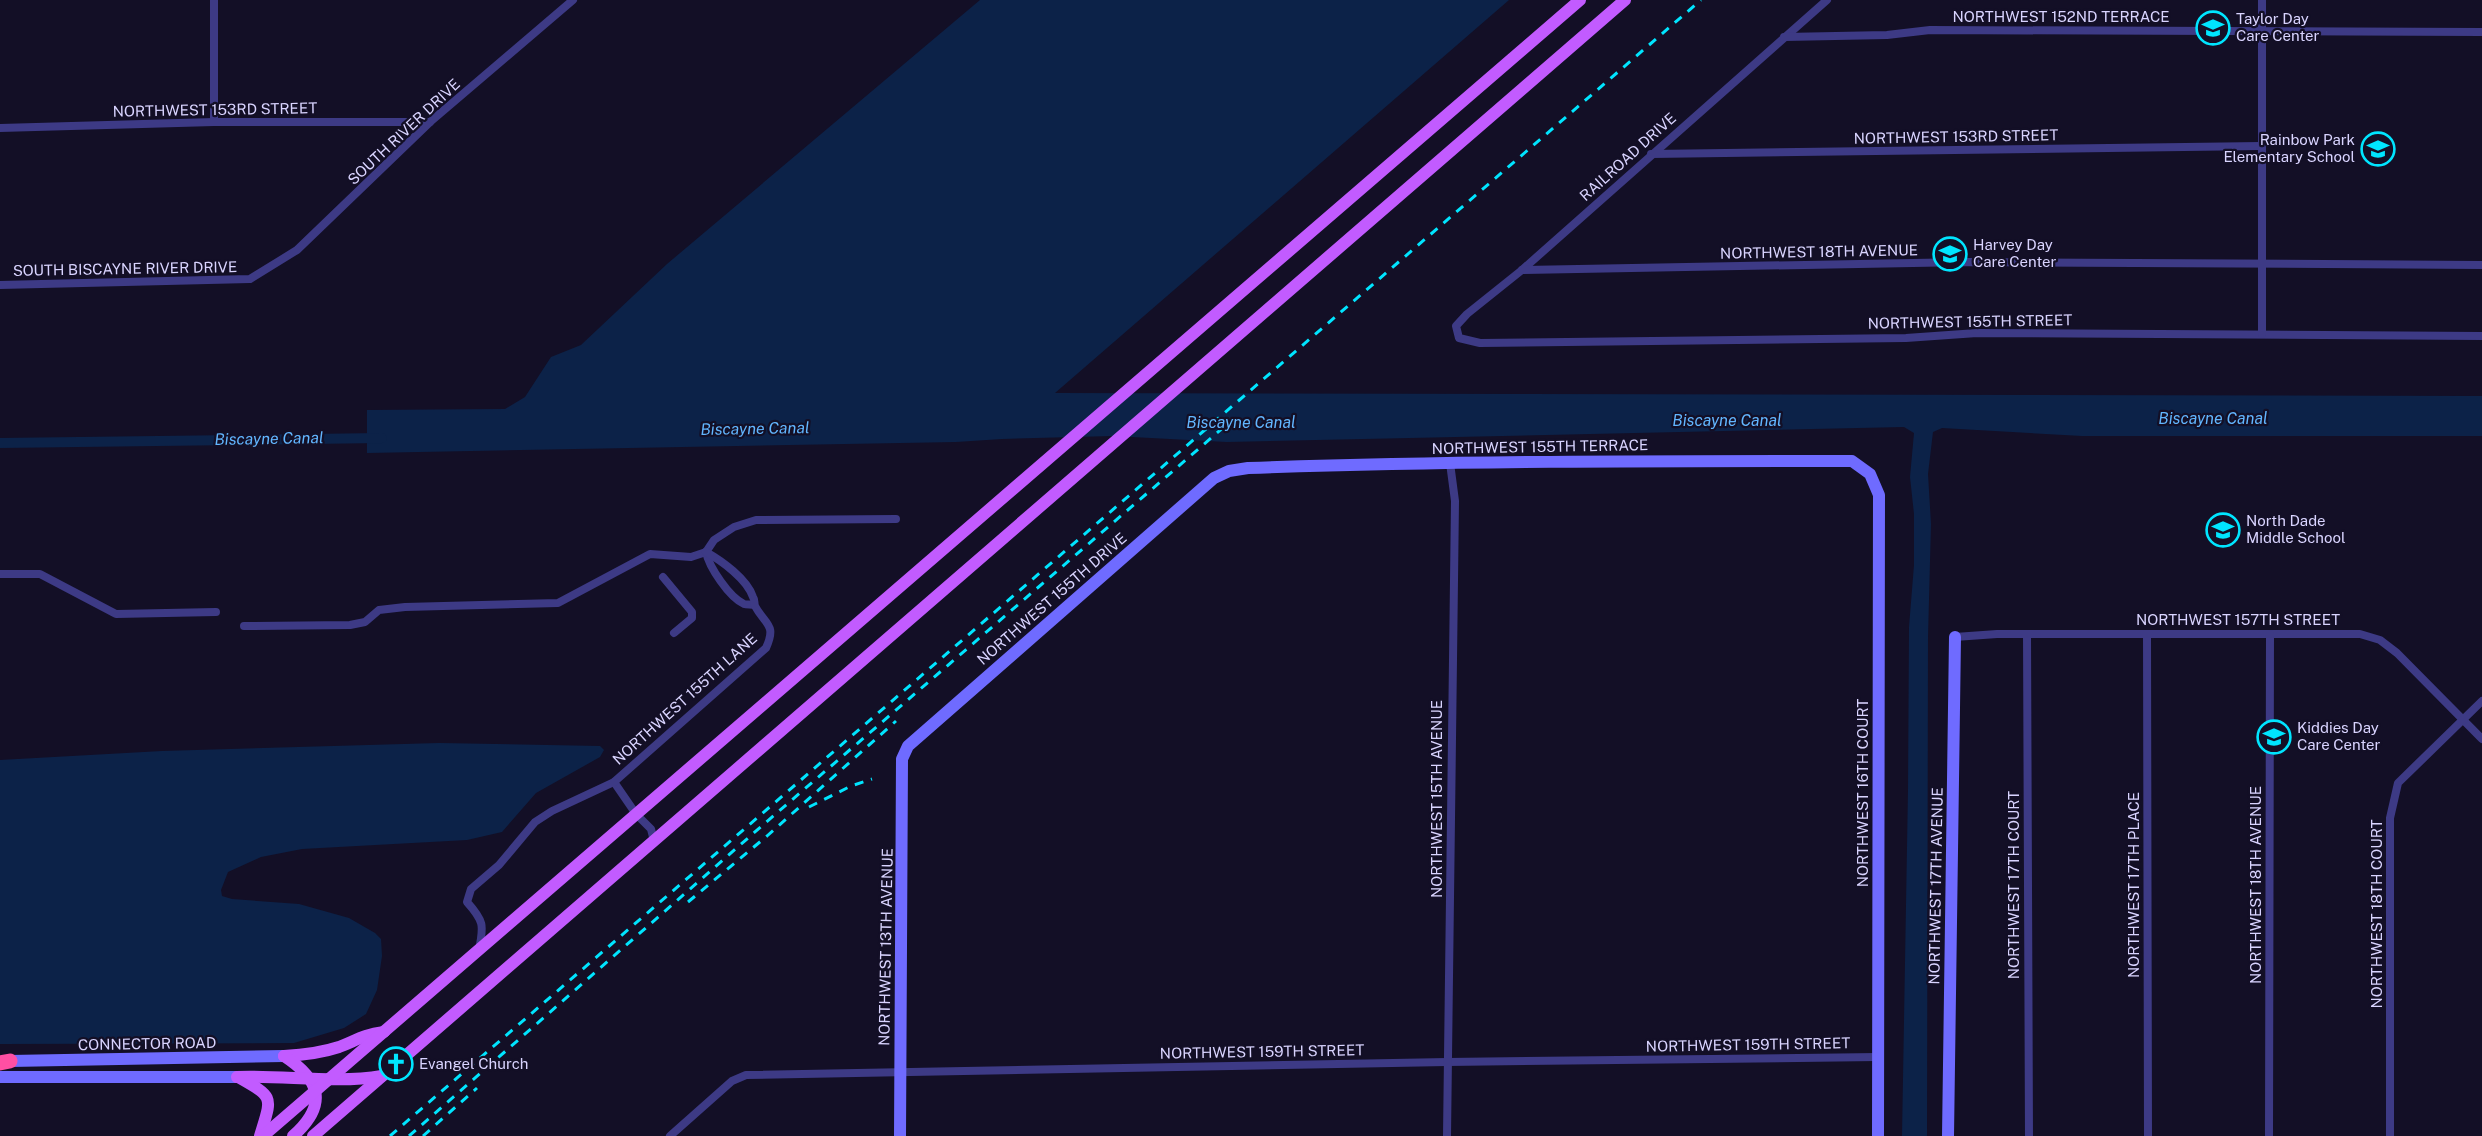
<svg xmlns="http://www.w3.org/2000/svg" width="2482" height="1136" viewBox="0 0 2482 1136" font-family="'Public Sans',sans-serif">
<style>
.water{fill:#0c2248}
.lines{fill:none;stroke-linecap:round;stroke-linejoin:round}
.canal{stroke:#0c2248;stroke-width:10}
.street{stroke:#3d3a85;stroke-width:8}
.secondary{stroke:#6f6bff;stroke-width:12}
.primary{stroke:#c25bff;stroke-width:12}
.highway{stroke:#ff4fa3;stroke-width:15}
.rail{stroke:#00e5ff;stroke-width:3;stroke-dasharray:9 8;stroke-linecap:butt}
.labels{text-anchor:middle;stroke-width:4.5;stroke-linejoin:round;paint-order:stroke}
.street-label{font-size:15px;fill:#d9d4ff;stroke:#130f26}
.poi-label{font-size:15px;fill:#d9d4ff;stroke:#130f26;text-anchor:start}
.water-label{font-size:16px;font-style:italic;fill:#62b6ff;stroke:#130f26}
</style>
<rect width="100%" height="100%" fill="#130f26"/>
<g class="water">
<path d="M980 0H1509L1055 393 2482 396V436H2082L1942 428 1933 432 1928 474 1931 524 1928 637 1927 1136H1902L1908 790 1909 627 1914 565V514L1910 477 1914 433 1904 427 1227 442 1113 436 1002 439 956 442 367 453V410L505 409 525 397 551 357 581 345 667 264Z"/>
<path d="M439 743 600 746 604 750 600 757 536 793 502 832 467 840 302 849 261 857 228 872 221 890 222 896 232 899 299 904 349 918 375 933 381 939 382 956 377 990 366 1014 344 1028 294 1043 0 1044V760L162 751Z"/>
</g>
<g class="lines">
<path class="canal" d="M0 443 382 438"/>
<g class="street">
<path d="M214 0V122"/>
<path d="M1827 0 1522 270 1467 314 1456 326 1459 338 1480 343 1906 338 1977 333 2482 336"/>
<path d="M1784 37 1887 35 1930 30 2482 32"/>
<path d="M0 128 214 122H430"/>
<path d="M1651 154 2261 146"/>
<path d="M1522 270 1967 262 2482 265"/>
<path d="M0 285 250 279 297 250 430 122 573 0"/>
<path d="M2262 334V0"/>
<path d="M706 552C709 567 729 597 744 604 747 605 751 604 754 605"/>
<path d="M0 574H40L116 614 216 612"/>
<path d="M663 577 692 612V618L674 633"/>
<path d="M244 626 350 625 365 622 379 610 405 607 558 603 650 554 691 557 706 552 714 540 734 527 756 520 896 519"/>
<path d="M2027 634 2029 1136"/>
<path d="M2147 634 2148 1136"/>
<path d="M1955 637 1997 634H2360L2380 640 2397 653 2482 739"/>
<path d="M614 782 636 814 651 829 654 841"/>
<path d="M479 950C484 925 484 921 467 902L471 889 499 865 535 822 552 811 614 782 766 648C777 624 765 625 755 606 754 603 755 600 753 597 747 579 722 561 706 552"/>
<path d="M670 1136 732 1081 746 1075 1447 1062 1878 1057"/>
<path d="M1447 1136 1455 501 1450 463"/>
<path d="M2269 1136 2270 634"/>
<path d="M2390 1136V818L2398 783 2482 701"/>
</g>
<g class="secondary">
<path d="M10 1061 284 1056"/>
<path d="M0 1077H237"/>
<path d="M900 1136 902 759 908 746 1214 478 1229 471 1248 468C1449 461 1651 461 1852 461L1870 474 1879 495 1878 1136"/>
<path d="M1948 1136 1955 637"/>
</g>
<g class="primary">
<path d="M284 1056C303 1055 321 1053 339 1047 357 1040 363 1035 384 1032"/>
<path d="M284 1056C321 1080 328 1105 293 1136"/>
<path d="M237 1077C285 1075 334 1084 382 1076"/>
<path d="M238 1077C275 1098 272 1096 260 1136"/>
<path d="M263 1136 1580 0"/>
<path d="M313 1136 1625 0"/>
</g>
<path class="highway" d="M0 1063 10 1061"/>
<g class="rail">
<path d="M809 807 851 786 872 779"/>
<path d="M688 902 767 836 896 721"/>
<path d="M390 1136 1701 0"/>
<path d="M409 1136 764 824 1232 420"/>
<path d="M423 1136 477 1088"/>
</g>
</g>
<defs>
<symbol id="school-ring" viewBox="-11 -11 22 22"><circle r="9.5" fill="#130f26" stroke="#00e5ff" stroke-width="1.5"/><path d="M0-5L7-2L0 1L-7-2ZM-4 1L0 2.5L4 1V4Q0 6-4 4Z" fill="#00e5ff"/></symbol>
<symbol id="church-ring" viewBox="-11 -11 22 22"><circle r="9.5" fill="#130f26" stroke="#00e5ff" stroke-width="1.5"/><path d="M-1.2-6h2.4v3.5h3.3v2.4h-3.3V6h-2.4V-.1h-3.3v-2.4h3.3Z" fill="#00e5ff"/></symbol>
</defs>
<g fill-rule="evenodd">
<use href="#school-ring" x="2194" y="9" width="38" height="38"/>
<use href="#school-ring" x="2359" y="130" width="38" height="38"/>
<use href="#school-ring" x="1931" y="235" width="38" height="38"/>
<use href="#school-ring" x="2204" y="511" width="38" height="38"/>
<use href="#school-ring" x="2255" y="718" width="38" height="38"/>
<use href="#church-ring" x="377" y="1045" width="38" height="38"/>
</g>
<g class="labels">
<g class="street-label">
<text x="2061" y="22">NORTHWEST 152ND TERRACE</text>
<text transform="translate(215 110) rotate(-1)" y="5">NORTHWEST 153RD STREET</text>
<text transform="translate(404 132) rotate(-43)" y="5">SOUTH RIVER DRIVE</text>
<text transform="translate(1956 137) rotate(-1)" y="5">NORTHWEST 153RD STREET</text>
<text transform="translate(1628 157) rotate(-42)" y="5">RAILROAD DRIVE</text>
<text transform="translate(1819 252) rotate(-1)" y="5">NORTHWEST 18TH AVENUE</text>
<text transform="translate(125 269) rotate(-1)" y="5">SOUTH BISCAYNE RIVER DRIVE</text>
<text transform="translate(1970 322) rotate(-1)" y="5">NORTHWEST 155TH STREET</text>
<text transform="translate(1540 447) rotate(-1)" y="5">NORTHWEST 155TH TERRACE</text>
<text transform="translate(1052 599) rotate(-41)" y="5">NORTHWEST 155TH DRIVE</text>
<text x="2238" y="625">NORTHWEST 157TH STREET</text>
<text transform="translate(685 699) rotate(-42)" y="5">NORTHWEST 155TH LANE</text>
<text transform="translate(1863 793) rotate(-90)" y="5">NORTHWEST 16TH COURT</text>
<text transform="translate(1437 799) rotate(-90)" y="5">NORTHWEST 15TH AVENUE</text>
<text transform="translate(2014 885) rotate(-90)" y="5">NORTHWEST 17TH COURT</text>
<text transform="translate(2134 885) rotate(-90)" y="5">NORTHWEST 17TH PLACE</text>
<text transform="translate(2256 885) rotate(-90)" y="5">NORTHWEST 18TH AVENUE</text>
<text transform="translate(1936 886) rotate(-89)" y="5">NORTHWEST 17TH AVENUE</text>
<text transform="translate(2377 914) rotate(-90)" y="5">NORTHWEST 18TH COURT</text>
<text transform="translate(886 947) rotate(-89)" y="5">NORTHWEST 13TH AVENUE</text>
<text transform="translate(147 1044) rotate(-1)" y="5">CONNECTOR ROAD</text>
<text transform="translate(1748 1045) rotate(-1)" y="5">NORTHWEST 159TH STREET</text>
<text transform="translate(1262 1052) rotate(-1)" y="5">NORTHWEST 159TH STREET</text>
</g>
<g class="poi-label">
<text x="2236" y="24">Taylor Day<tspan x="2236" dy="17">Care Center</tspan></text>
<text x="2355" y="145" text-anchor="end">Rainbow Park<tspan x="2355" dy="17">Elementary School</tspan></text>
<text x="1973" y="250">Harvey Day<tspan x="1973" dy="17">Care Center</tspan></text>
<text x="2246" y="526">North Dade<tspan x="2246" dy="17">Middle School</tspan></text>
<text x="2297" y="733">Kiddies Day<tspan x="2297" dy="17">Care Center</tspan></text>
<text x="419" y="1069">Evangel Church</text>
</g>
<g class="water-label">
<text x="2213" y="424">Biscayne Canal</text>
<text x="1727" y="426">Biscayne Canal</text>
<text x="1241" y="428">Biscayne Canal</text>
<text transform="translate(755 428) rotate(-1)" y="6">Biscayne Canal</text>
<text transform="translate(269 438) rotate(-1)" y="6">Biscayne Canal</text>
</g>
</g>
</svg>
